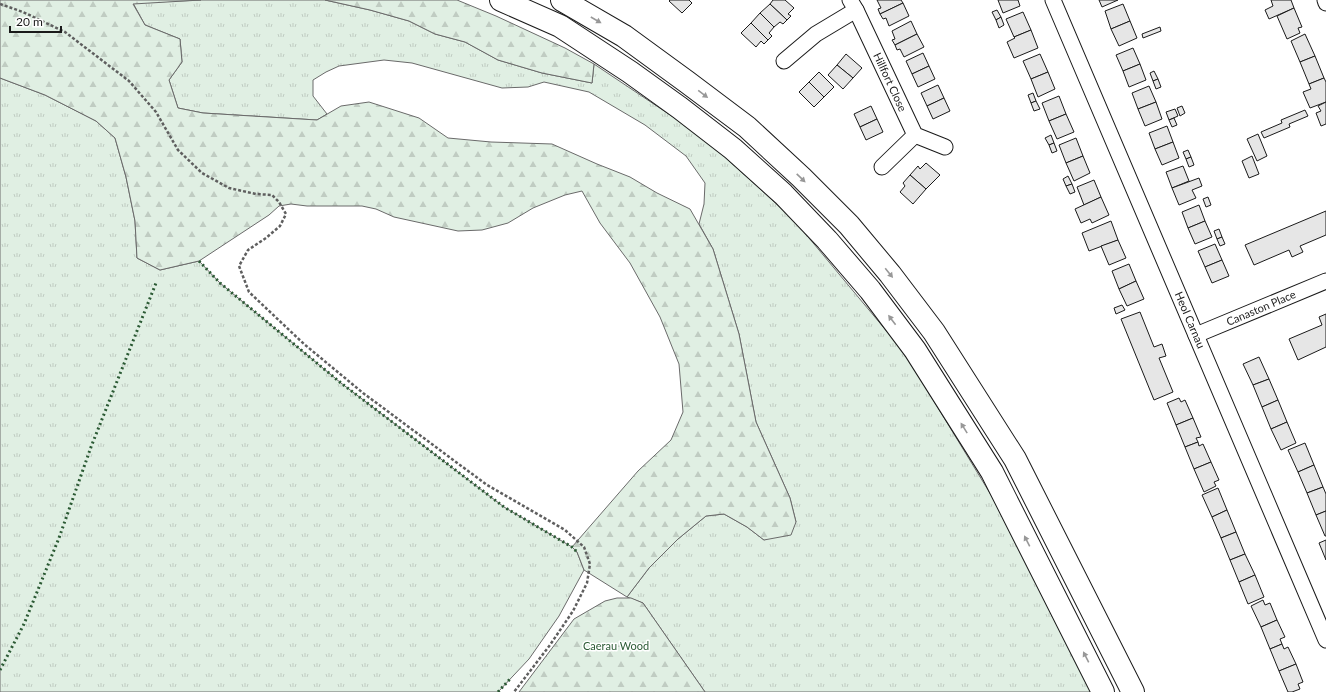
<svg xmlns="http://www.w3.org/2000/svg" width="1326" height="692" viewBox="0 0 1326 692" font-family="Lato,sans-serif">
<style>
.grass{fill:url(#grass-tufts);stroke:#6a6a6a}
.forest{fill:url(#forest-firs);stroke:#6a6a6a}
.building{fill:#e6e6e6;stroke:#1a1a1a}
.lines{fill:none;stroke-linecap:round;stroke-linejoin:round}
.minor-casing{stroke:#1a1a1a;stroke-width:17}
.primary-casing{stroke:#1a1a1a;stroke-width:24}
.path{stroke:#5f5f5f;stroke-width:2.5;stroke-dasharray:3 2;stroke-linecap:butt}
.minor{stroke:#fff;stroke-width:15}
.primary{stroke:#fff;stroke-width:22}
.hedge{stroke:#2b5a34;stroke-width:3;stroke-dasharray:2 3;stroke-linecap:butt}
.oneway{fill:#989898}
.labels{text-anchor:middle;stroke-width:3;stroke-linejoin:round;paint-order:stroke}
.street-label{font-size:11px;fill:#1a1a1a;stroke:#fff}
.park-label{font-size:11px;fill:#2b5a34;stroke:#fff}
</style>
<defs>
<pattern id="grass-tufts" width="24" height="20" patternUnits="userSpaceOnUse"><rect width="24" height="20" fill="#e0efe3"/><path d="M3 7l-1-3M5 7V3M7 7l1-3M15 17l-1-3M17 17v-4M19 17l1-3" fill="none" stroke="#c0ccc2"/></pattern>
<pattern id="forest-firs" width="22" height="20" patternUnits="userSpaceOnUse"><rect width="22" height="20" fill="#e0efe3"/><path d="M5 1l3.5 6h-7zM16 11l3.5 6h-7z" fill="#c0ccc2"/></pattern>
</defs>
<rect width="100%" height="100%" fill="#fff"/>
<g class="grass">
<path d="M201 0H325L370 10 409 21 435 34 465 42 498 60 542 73 592 83 594 64 703 137 794 220 904 352 999 508 1092 692H705L643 603 627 597 649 568 678 539 706 516 724 514 747 527 764 540 796 522 790 498 756 422 739 334 713 249 699 224 704 204 705 183 686 156 645 125 589 92 544 82 528 87 502 88 412 63 384 60 339 66 326 72 313 80V96L327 114 317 120 203 113 178 108 169 80 182 62 180 39 145 25 133 3Z"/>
<path d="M0 78 45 95 96 121 115 138 126 177 135 221 137 258 160 270 199 261 220 283 341 383 504 507 572 547 577 552 584 570 559 616 529 659 498 692H0Z"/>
</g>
<g class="forest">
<path d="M0 0H201L133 4 145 25 180 39 182 62 169 80 178 108 203 113 317 120 341 106 369 102 419 118 448 138 491 142 552 144 597 164 630 177 657 193 690 209 713 249 739 334 756 422 790 498 796 522 791 535 764 540 747 527 724 514 706 516 678 539 649 568 627 597 584 570 577 552 572 547 638 471 671 440 683 412 679 364 660 317 630 263 600 223 582 191 565 195 533 208 508 223 482 230 458 231 394 217 376 209 362 206H307L291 204 279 206 269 215 199 261 160 270 137 258 135 221 126 177 115 138 96 121 45 95 0 78Z"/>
<path d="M325 0H457L496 16 565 48 594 64 592 83 542 73 498 60 465 42 435 34 409 21 370 10Z"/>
<path d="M617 598H631L643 603 705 692H519L574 619 605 601Z"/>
</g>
<g class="building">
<path d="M670 0H689L692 3 682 13 669 1Z"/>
<path d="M773 0H785L794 8 788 14 791 16 787 20 770 4Z"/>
<path d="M877 0H901L903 3 880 14 878 9 881 8Z"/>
<path d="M998 0H1018L1020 6 1003 13Z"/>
<path d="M1099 0H1118L1102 7Z"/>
<path d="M1271 0H1291L1294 8 1269 19 1265 10 1273 6Z"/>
<path d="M903 3 909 16 889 26 886 18 883 19 880 14Z"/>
<path d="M770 4 787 20 783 24 780 22 774 27 760 13Z"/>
<path d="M1123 4 1130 21 1111 29 1105 11Z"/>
<path d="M1294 8 1302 27 1298 28 1300 33 1287 39 1277 16Z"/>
<path d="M997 10 1001 17 996 20 992 12Z"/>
<path d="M1023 12 1031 30 1014 37 1006 19Z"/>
<path d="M760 13 774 27 769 33 772 36 768 40 751 23Z"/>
<path d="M1001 17 1004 25 999 28 996 20Z"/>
<path d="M911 21 917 34 895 45 892 40 895 39 892 31Z"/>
<path d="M1130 21 1137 38 1119 46 1111 29Z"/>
<path d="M751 23 768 40 764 44 761 41 756 47 741 33Z"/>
<path d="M1160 27 1161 31 1143 38 1142 34Z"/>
<path d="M1031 30 1038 48 1014 58 1007 42 1015 38 1014 37Z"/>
<path d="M917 34 924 47 904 57 900 49 897 50 895 45Z"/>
<path d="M1305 34 1315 56 1300 62 1291 41Z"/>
<path d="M1133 48 1140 64 1123 71 1116 55Z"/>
<path d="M923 53 929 66 912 74 906 61Z"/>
<path d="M846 54 862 68 853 78 837 65Z"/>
<path d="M1040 54 1048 72 1031 79 1023 61Z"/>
<path d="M1315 56 1324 78 1309 84 1300 62Z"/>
<path d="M1140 64 1146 80 1129 87 1123 71Z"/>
<path d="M837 65 853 78 843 89 828 75Z"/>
<path d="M929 66 935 79 918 87 912 74Z"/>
<path d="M1154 71 1158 79 1153 81 1150 73Z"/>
<path d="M819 72 834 87 824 97 809 82Z"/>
<path d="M1048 72 1055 89 1038 97 1031 79Z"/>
<path d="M1324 78 1326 82V102L1310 108 1303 92 1311 89 1309 84Z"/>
<path d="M1158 79 1161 87 1156 89 1153 81Z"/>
<path d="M809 82 824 97 814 107 799 92Z"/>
<path d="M938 85 944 98 927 106 921 93Z"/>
<path d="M1149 86 1156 102 1138 109 1132 93Z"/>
<path d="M1033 93 1036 101 1031 103 1028 95Z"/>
<path d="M1059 96 1066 114 1049 121 1042 103Z"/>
<path d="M944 98 950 111 933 119 927 106Z"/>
<path d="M1036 101 1040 109 1034 111 1031 103Z"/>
<path d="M1156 102 1162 119 1145 126 1138 109Z"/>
<path d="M1326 102V124L1321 126 1316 113 1321 111 1318 106Z"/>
<path d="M871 106 877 119 860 127 854 114Z"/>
<path d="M1182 106 1185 113 1180 116 1177 108Z"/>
<path d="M1175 109 1178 116 1169 120 1166 112Z"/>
<path d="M1305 110 1308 116 1289 124 1290 127 1264 138 1261 132 1282 123 1281 120Z"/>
<path d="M1066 114 1074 132 1057 139 1049 121Z"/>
<path d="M1174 118 1177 125 1172 127 1169 120Z"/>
<path d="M877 119 883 132 866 140 860 127Z"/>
<path d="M1167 126 1173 142 1155 149 1149 133Z"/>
<path d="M1258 134 1267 156 1257 161 1247 139Z"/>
<path d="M1051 135 1054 143 1049 145 1045 138Z"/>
<path d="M1076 138 1083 156 1066 163 1059 145Z"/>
<path d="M1173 142 1179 158 1162 165 1155 149Z"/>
<path d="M1054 143 1057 151 1052 153 1049 145Z"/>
<path d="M1188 150 1191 157 1186 159 1183 152Z"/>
<path d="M1083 156 1090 173 1074 181 1066 163Z"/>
<path d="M1252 156 1259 174 1249 178 1242 161Z"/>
<path d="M1191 157 1194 165 1189 167 1186 159Z"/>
<path d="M926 163 940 175 926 189 910 175 918 166 920 169Z"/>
<path d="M1183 166 1189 181 1172 188 1166 172Z"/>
<path d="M910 175 926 189 913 204 900 192 905 186 903 183Z"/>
<path d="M1068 176 1072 184 1066 186 1063 179Z"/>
<path d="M1199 178 1202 186 1192 190 1196 198 1179 205 1172 188Z"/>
<path d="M1094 180 1101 197 1084 205 1077 187Z"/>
<path d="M1072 184 1075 192 1070 194 1066 186Z"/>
<path d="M1101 197 1109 215 1092 223 1090 219 1081 223 1075 209Z"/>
<path d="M1208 197 1211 205 1206 207 1203 199Z"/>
<path d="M1199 205 1205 221 1188 228 1182 212Z"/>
<path d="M1326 211V235L1300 246 1303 252 1292 257 1289 250 1254 265 1245 245Z"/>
<path d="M1111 221 1118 240 1089 251 1082 233Z"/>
<path d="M1205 221 1212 237 1195 244 1188 228Z"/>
<path d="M1219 229 1222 237 1217 239 1214 231Z"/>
<path d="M1222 237 1225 244 1220 246 1217 239Z"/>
<path d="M1118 240 1126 258 1109 265 1101 246Z"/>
<path d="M1215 244 1222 260 1205 267 1198 251Z"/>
<path d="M1222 260 1229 276 1212 283 1205 267Z"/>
<path d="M1129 264 1136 281 1119 289 1112 271Z"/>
<path d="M1136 281 1144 299 1127 306 1119 289Z"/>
<path d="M1122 305 1125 310 1116 314 1114 308Z"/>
<path d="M1140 312 1154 347 1162 344 1166 356 1159 358 1173 392 1154 400 1121 319Z"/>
<path d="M1326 314V347L1298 360 1289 339 1322 325 1319 317Z"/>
<path d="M1259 357 1269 379 1253 385 1243 364Z"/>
<path d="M1269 379 1278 400 1262 407 1253 385Z"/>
<path d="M1179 398 1181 402 1185 400 1193 418 1176 425 1167 403Z"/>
<path d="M1278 400 1287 422 1271 429 1262 407Z"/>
<path d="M1193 418 1201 437 1196 438 1198 442 1185 447 1176 425Z"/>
<path d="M1287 422 1296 443 1281 450 1271 429Z"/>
<path d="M1198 442 1199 446 1203 444 1211 462 1194 469 1185 447Z"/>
<path d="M1305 443 1314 465 1298 472 1288 450Z"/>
<path d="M1211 462 1219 480 1214 482 1216 486 1204 492 1194 469Z"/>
<path d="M1314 465 1323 487 1307 493 1298 472Z"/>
<path d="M1323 487 1326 494V511L1316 515 1307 493Z"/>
<path d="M1218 488 1227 510 1212 517 1202 495Z"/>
<path d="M1227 510 1236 532 1221 538 1212 517Z"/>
<path d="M1326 511V536H1325L1316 515Z"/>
<path d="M1236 532 1245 554 1230 560 1221 538Z"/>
<path d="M1326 540V560L1319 543Z"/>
<path d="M1245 554 1255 575 1239 582 1230 560Z"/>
<path d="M1255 575 1264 597 1248 604 1239 582Z"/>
<path d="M1263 600 1265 605 1270 603 1277 620 1261 627 1251 606Z"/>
<path d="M1277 620 1285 637 1280 639 1282 644 1270 649 1261 627Z"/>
<path d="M1282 644 1284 649 1288 647 1296 664 1279 671 1270 649Z"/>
<path d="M1296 664 1303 682 1298 684 1300 689 1292 692H1288L1279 671Z"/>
</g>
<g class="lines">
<defs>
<g id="minor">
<path d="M850 0 856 10 915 135 945 147"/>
<path d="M1053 0 1326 640"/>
<path d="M1325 0 1326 3"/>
<path d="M784 61 816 34 856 10"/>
<path d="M882 167 915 135"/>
<path d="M1196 335 1326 281"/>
</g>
<g id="primary">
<path d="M501 0 560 26 630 72 680 108 733 149 783 194 827 240 870 290 915 350 992 472 1103 692"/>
<path d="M562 0 624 36 687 82 747 127 801 177 849 225 890 274 934 332 1015 459 1133 692"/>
</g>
</defs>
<use href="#minor" class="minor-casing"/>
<use href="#primary" class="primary-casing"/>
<path class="path" d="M0 4 23 12 65 32 129 81 156 112 178 150 202 173 229 188 256 194 272 195 279 202 286 214 280 226 266 238 248 250 239 266 249 292 304 344 363 393 487 485 565 530 584 547 590 564 587 583 573 611 550 645 514 692"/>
<use href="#minor" class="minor"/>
<use href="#primary" class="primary"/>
<g class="hedge">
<path d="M199 261 220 283 341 383 504 507 572 547 577 552"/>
<path d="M0 670 24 624 59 538 91 447 156 283"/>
<path d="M498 692 510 679"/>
</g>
</g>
<defs><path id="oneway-solid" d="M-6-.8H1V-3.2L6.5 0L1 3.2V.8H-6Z"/></defs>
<g class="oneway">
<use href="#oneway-solid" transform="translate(596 20) rotate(30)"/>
<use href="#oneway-solid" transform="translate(703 94) rotate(37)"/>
<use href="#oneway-solid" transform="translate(801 178) rotate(44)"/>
<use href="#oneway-solid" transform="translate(889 273) rotate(51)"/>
<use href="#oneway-solid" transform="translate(892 320) rotate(-127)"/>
<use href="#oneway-solid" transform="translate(964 428) rotate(-122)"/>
<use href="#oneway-solid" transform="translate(1027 541) rotate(-117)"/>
<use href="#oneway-solid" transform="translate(1086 657) rotate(-117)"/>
</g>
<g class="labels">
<g class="street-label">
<text transform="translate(890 82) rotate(65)" y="4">Hillfort Close</text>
<text transform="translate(1261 308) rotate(-23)" y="4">Canaston Place</text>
<text transform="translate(1190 320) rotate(67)" y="4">Heol Carnau</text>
</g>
<g class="park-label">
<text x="616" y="650">Caerau Wood</text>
</g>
</g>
<path d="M10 26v6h51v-6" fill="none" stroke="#1a1a1a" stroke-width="2"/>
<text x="16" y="26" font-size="12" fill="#1a1a1a" stroke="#ffffff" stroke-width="3" paint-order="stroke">20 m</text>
</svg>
